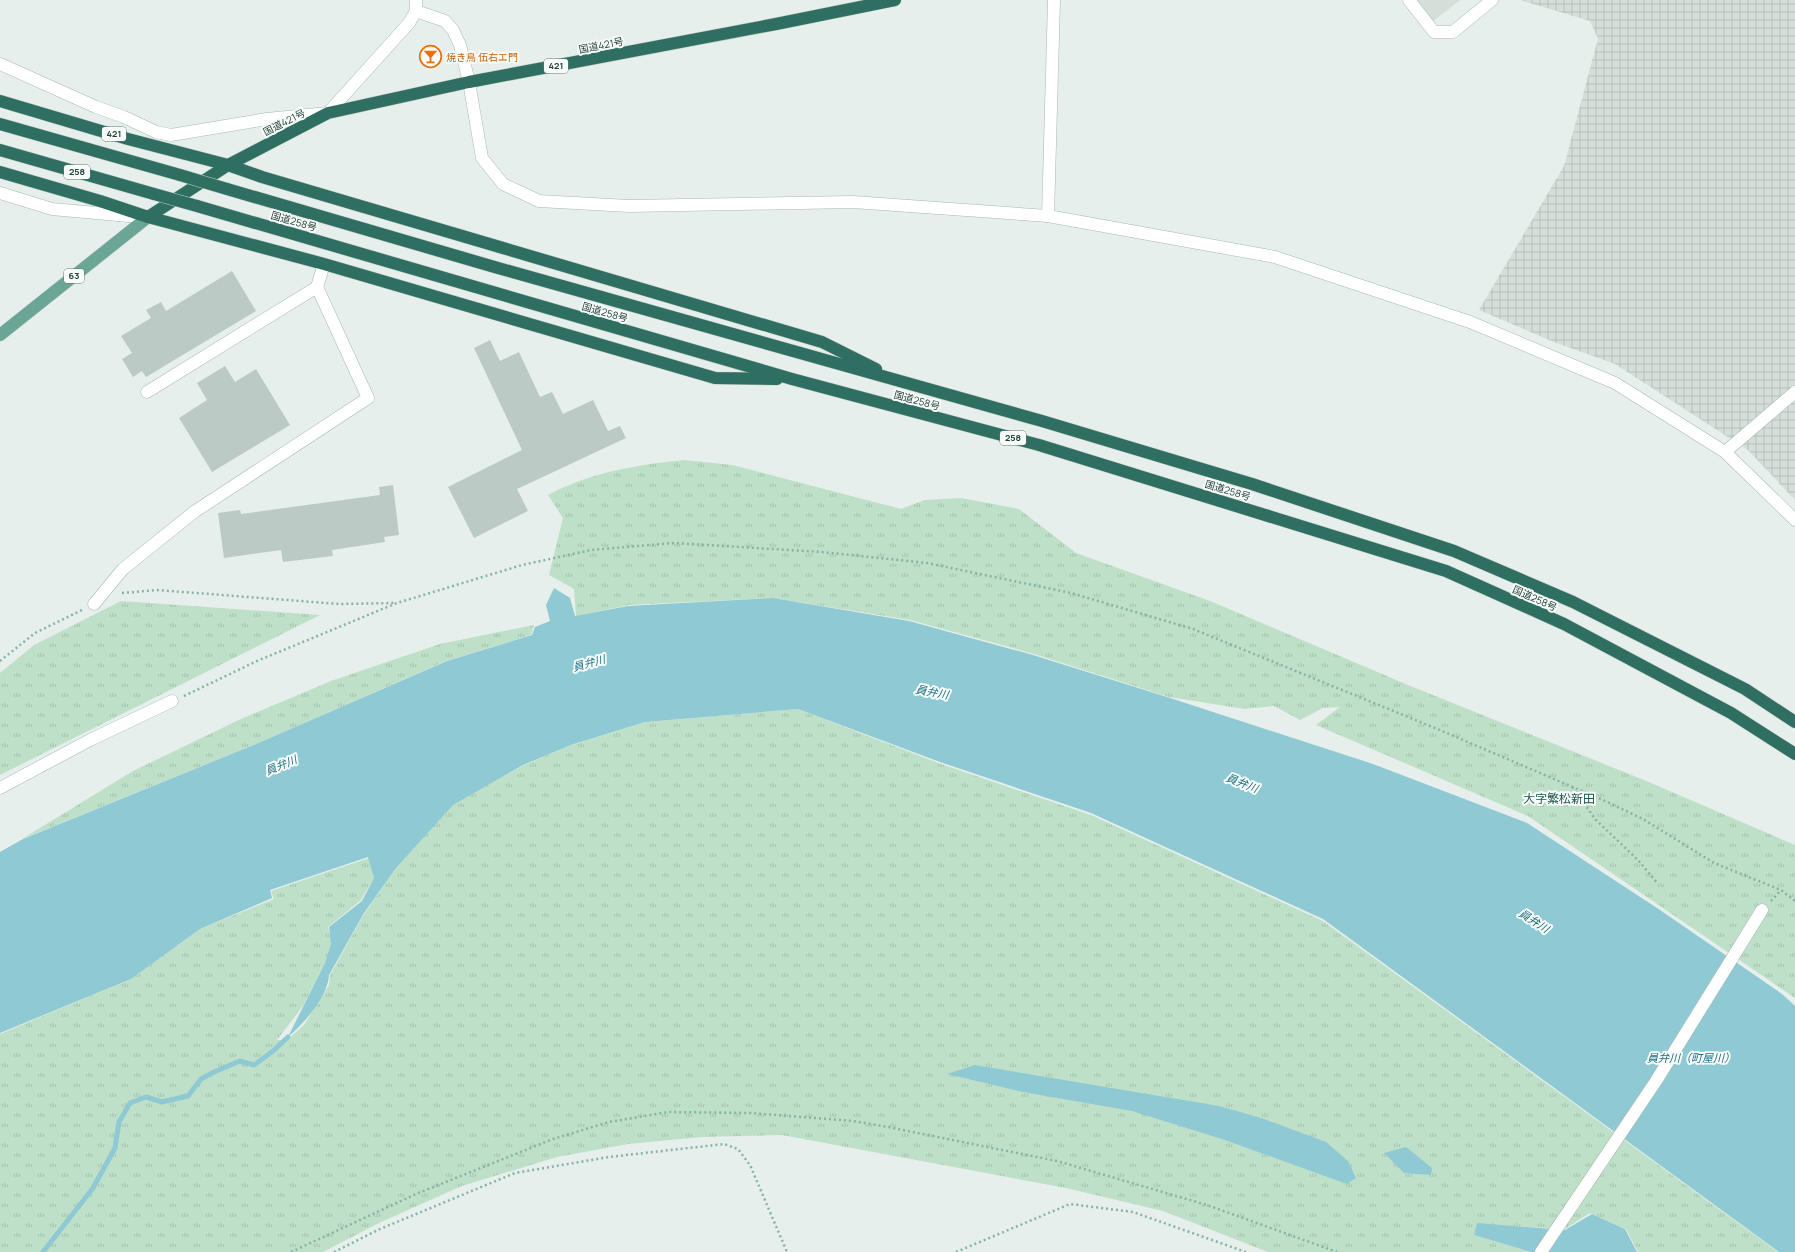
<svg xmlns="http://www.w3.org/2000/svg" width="1795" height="1252" viewBox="0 0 1795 1252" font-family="Manrope,'Noto Sans JP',sans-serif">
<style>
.built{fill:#d4dfda}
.industrial{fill:url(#industrial-grid)}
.grass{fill:url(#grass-tufts)}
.water{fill:#8ec9d4}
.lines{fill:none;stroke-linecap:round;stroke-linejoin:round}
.stream{stroke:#8ec9d4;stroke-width:5}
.building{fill:#bbcac4}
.minor-casing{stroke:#a8b8b2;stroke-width:13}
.major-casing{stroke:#c2cac8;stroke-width:13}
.highway-casing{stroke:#c2cac8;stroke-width:13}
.path{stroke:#86b3a5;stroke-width:2.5;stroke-dasharray:2 3;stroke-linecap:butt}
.minor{stroke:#fff;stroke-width:12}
.major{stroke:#6aa596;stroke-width:12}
.highway{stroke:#2f6f62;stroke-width:12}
.highway-bridge-casing{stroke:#c2cac8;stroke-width:13;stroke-linecap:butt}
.highway-bridge{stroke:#2f6f62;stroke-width:12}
.labels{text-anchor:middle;stroke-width:4;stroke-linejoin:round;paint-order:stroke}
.shield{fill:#f7fbf9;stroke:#637a73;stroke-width:1}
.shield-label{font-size:9px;font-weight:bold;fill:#24423a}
.street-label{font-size:10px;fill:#24423a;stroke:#f7fbf9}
.food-label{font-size:10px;fill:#c56008;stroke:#f7fbf9;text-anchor:start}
.water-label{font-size:11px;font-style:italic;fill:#1c6f80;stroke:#f7fbf9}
.quarter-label{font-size:12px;fill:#1f5548;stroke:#f7fbf9}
</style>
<defs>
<pattern id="industrial-grid" width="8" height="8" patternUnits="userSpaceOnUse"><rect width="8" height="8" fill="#d4dfda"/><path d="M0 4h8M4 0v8" fill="none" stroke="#b6c1bc"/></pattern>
<pattern id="grass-tufts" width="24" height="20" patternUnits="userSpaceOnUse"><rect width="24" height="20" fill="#bfe0c8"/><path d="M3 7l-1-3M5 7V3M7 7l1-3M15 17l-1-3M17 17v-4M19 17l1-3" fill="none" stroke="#a4c1ad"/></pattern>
</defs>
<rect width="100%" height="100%" fill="#e6efeb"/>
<path class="built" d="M1415 0H1460L1432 22Z"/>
<path class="industrial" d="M1520 0H1795V500L1748 450 1615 364 1554 342 1479 310 1564 166 1598 39 1590 21Z"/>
<g class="grass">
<path d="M684 460 732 465 901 509 925 500 961 498 1019 509 1076 553 1210 601 1408 685 1644 780 1795 845V998L1528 816 1316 725 1340 707 1323 708 1300 720 1274 706 1245 709 1169 697 1034 654 910 620 773 598 629 605 576 616 574 589 549 575 563 518 548 495C591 472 636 465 684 460Z"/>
<path d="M121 601 320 615 0 775V673L34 645Z"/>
<path d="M534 625 531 635 446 661 256 744 22 839 133 771 243 718 331 681 440 644Z"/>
<path d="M798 709 941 764 1091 815 1323 921 1778 1252H1638L1626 1229 1590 1213 1565 1229 1477 1224 1474 1235 1531 1252H1268L1163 1211 1066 1188 782 1135 702 1137 628 1144 557 1157 462 1186 381 1222 323 1252H0V1034L131 979 200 929 274 899 271 891 369 858 374 878 361 900 328 927 332 946 325 963 303 1006 277 1040H287L304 1025 329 985 330 975 364 914 396 868 452 805 524 765 569 746 645 722Z"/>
</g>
<g class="water">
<path d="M554 588 570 598 575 616 628 606 773 598 909 621 1033 655 1167 697 1373 764 1527 823 1657 908 1782 994 1795 1006V1252H1779L1323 919 1091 813 940 762 798 709 645 722 571 745 523 765 453 805 396 868 364 913 329 975C328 997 304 1023 288 1037L325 963 331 944 329 927 362 901 374 878 368 857 270 890 272 898 200 929 131 979 0 1033V852L23 839 256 744 447 661 532 635 535 627 550 621 546 605Z"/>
<path d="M975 1065 1219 1106 1261 1118 1326 1142 1348 1161 1356 1178 1347 1184 1225 1140 1132 1111 1023 1092 947 1074Z"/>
<path d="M1406 1147 1432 1168 1431 1175 1404 1173 1384 1153Z"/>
<path d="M1592 1214 1625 1229 1637 1252H1531L1474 1235 1477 1223 1565 1230Z"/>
</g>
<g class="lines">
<path class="stream" d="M43 1252 93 1188 115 1148 119 1122 130 1103 146 1097 162 1102 188 1096 201 1079 214 1072 240 1061 254 1065 273 1051 288 1037"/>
</g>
<g class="building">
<path d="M232 271 256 311 146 377 142 371 133 377 122 359 132 353 121 336 151 318 146 310 161 302 166 311Z"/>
<path d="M490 340 500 361 519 352 540 397 552 392 563 414 593 400 608 431 620 426 626 438 517 489 528 511 474 538 448 487 522 450 474 348Z"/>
<path d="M225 366 235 382 256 369 290 425 212 472 179 418 207 400 197 383Z"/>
<path d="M393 485 399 535 384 537 385 542 332 550 333 556 283 562 281 550 224 558 218 513 240 510 241 514 380 495 379 487Z"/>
</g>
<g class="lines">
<defs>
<g id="minor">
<path d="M1409 0 1434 32H1453L1492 0"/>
<path d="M416 11 445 21 453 30 460 45 469 82 482 158 503 184 539 201 629 206 853 202 1048 216 1275 257 1470 322 1615 383 1725 452 1795 520"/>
<path d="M0 64 96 107 124 117 156 132 171 135 267 119 328 113 409 23 416 11V0"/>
<path d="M0 193 52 209 140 217"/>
<path d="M1048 216 1054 0"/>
<path d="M147 392 317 287 324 264"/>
<path d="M1725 452 1795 392"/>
<path d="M94 604 123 569 194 512 368 398 317 287"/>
<path d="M0 788 90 740 172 701"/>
<path d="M1541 1252 1656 1081 1762 910"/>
</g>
<path id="major" d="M0 335 148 217"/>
<g id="highway">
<path d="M0 101 128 139 228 165 262 177 822 342 876 369"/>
<path d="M0 124 180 175"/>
<path d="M0 150 154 194"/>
<path d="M0 172 100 201 148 217 324 264 715 378 777 379"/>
<path d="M227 189 498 268 1042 421 1252 484 1454 551 1573 602 1745 689 1795 722"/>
<path d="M197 206 792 379 1039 445 1446 571 1564 624 1731 713 1795 754"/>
<path d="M148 217 228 165 328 113 469 82 776 24 895 0"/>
</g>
</defs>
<use href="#minor" class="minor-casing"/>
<use href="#major" class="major-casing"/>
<use href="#highway" class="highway-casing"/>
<g class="path">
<path d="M122 593 157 590 339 604 394 603"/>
<path d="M0 661 35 633 82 610"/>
<path d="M184 696 257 661 397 603 522 565 591 550 674 543 822 552 927 563 1071 593 1193 629 1435 728 1603 800 1643 819 1714 863 1781 890 1795 901"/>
<path d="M1572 787 1596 820 1638 860 1658 884"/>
<path d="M1771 901 1781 890"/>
<path d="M291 1252 416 1194 553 1139 609 1122 668 1112 751 1113 853 1121 888 1127 1057 1161 1207 1205 1337 1252"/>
<path d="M334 1252 380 1229 515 1173 609 1157 724 1144 738 1149 750 1165 787 1252"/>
<path d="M956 1252 1070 1204 1133 1212 1246 1252"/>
</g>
<use href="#minor" class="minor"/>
<use href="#major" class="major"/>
<use href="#highway" class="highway"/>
<defs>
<g id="highway-bridge">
<path d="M180 175 227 189"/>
<path d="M154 194 197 206"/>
</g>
</defs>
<use href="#highway-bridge" class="highway-bridge-casing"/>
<use href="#highway-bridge" class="highway-bridge"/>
</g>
<defs>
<symbol id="bar-ring" viewBox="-11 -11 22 22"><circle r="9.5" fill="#f7fbf9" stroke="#e8710a" stroke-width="1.5"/><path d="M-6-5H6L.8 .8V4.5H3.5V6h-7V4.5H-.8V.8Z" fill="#e8710a"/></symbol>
</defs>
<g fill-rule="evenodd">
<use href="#bar-ring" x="418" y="44" width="25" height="25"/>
</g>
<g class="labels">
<g class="shield">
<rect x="544" y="59" width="24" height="14" rx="3"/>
<rect x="102" y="127" width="24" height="14" rx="3"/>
<rect x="64" y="165" width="26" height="14" rx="3"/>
<rect x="64" y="269" width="20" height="14" rx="3"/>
<rect x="1000" y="431" width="26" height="14" rx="3"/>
</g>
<g class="shield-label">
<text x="556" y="69">421</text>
<text x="114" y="137">421</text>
<text x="77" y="175">258</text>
<text x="74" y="279">63</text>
<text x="1013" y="441">258</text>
</g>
<g class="street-label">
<text transform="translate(601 45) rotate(-11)" y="4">国道421号</text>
<text transform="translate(284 122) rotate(-27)" y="4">国道421号</text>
<text transform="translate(294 221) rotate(16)" y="4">国道258号</text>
<text transform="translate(605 312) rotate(16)" y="4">国道258号</text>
<text transform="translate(917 400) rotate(15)" y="4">国道258号</text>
<text transform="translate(1228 490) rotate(17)" y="4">国道258号</text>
<text transform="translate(1535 598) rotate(24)" y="4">国道258号</text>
</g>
<g class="food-label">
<text x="446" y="61">焼き鳥 伍右エ門</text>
</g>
<g class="water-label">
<text transform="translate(589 663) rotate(-15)" y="4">員弁川</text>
<text transform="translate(932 692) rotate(11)" y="4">員弁川</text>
<text transform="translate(281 765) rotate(-22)" y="4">員弁川</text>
<text transform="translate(1242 783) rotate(21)" y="4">員弁川</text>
<text transform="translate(1534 921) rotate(33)" y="4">員弁川</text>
<text x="1691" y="1062">員弁川（町屋川）</text>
</g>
<g class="quarter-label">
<text x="1559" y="803">大字繁松新田</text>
</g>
</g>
</svg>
